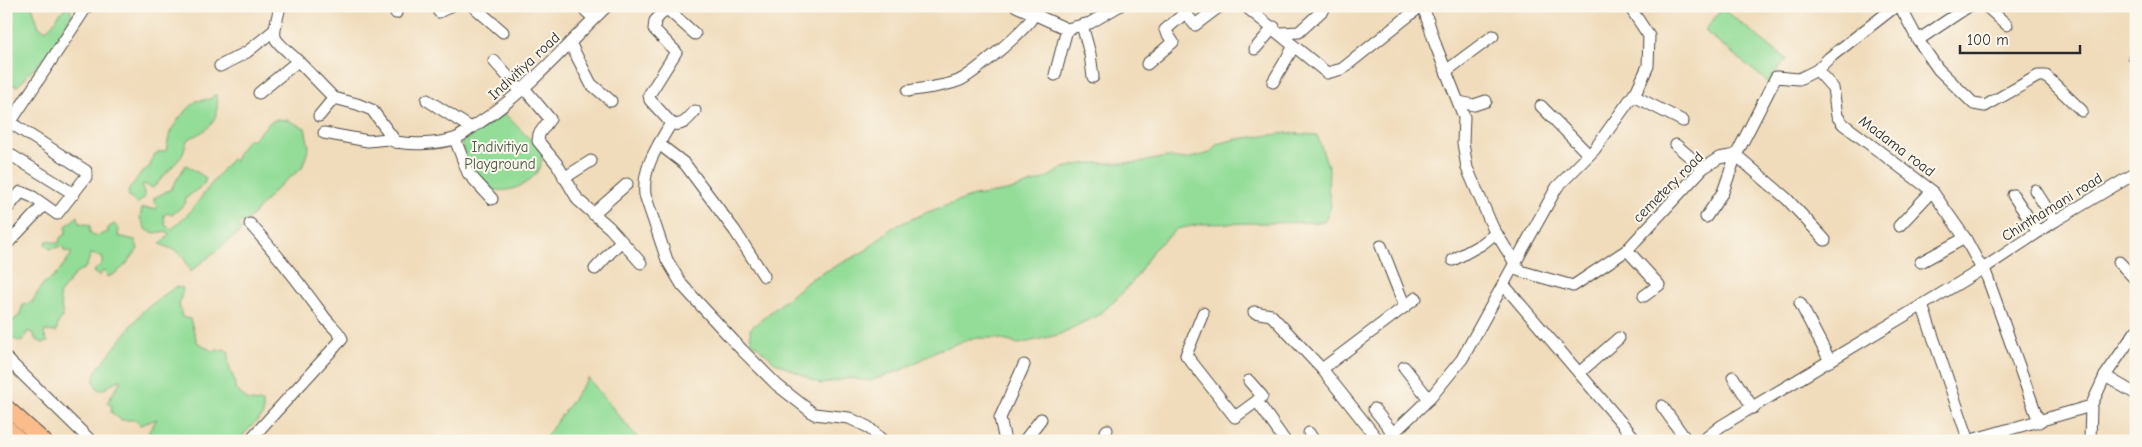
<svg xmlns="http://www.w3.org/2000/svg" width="2142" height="447" viewBox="0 0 2142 447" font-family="'Comic Neue',sans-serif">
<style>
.green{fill:#93dd98;stroke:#5f8462}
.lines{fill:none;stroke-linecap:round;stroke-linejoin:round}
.minor-casing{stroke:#494540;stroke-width:13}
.highway-casing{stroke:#494540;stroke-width:17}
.minor{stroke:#fff;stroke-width:11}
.highway{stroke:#f9bc8a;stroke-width:15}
.labels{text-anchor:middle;stroke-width:4;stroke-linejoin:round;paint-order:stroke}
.street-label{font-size:15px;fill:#2b2b2b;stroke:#fbf7ec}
.park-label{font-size:15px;fill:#455846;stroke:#fbf7ec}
</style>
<rect width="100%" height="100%" fill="#fbf7ec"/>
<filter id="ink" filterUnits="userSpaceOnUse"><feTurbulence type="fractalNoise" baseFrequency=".02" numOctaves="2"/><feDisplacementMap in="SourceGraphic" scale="10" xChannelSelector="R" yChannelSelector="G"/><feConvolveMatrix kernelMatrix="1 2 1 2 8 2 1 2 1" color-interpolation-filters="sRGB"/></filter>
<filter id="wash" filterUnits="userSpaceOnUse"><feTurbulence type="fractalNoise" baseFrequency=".0096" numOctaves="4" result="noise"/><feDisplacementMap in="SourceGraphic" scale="20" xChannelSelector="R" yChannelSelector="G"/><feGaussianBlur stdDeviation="1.12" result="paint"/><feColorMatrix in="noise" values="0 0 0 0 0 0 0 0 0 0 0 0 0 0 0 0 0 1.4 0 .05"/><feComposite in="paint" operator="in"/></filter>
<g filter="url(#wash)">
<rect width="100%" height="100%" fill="#f0dbba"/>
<g class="green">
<path d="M6 6H32L39 27 45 30C56 25 57 11 69 6L72 14 50 51 18 86 6 83Z"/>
<path d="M1722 8 1786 59 1768 82 1705 31Z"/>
<path d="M216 94C218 99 218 101 217 106 216 127 204 131 187 140L182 156 153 188 143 184 142 186 145 197 137 204 129 197 128 191 140 174 150 166 154 155 159 152 166 151 170 132 180 117 196 101 210 99Z"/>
<path d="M504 113 540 149C552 181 492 211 470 172 466 163 464 151 461 142Z"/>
<path d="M277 119 287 120 305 128 309 147 302 168 279 186 248 220 240 223 238 225 242 230 190 272C182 250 179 253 160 244L169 235 167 231 155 233 146 230 140 218 142 208 156 209 158 206 154 202V198L171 189 186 165 206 178 204 184 185 199 186 203 172 215 167 213 164 215 165 225 172 229 189 213 226 165 232 159 235 161 239 151 247 140H253L269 123Z"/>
<path d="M1288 133 1317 135 1329 169 1328 187 1331 207 1324 222 1202 224 1177 229 1153 250 1137 276 1119 297 1100 314 1058 335 1019 344 994 338H974L938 350 904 369 870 381 850 378 821 384 775 362 751 341 750 329 811 279 865 251 893 227 928 212 974 196 1007 191 1042 180 1064 168 1087 163H1135L1167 157 1186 159 1210 153 1217 144 1237 139Z"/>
<path d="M78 216 79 223 90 225V233L97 236 108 232V228L114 224 119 229 118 236 135 240 138 249C129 261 122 272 107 277V274L103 271 99 276 93 272 102 263 103 257 91 254 86 267 74 275 59 295 63 316 59 321 56 332 45 331 44 335 48 342 43 343 35 339 34 334 28 331 22 342 6 336 7 325 19 316 23 305 32 302 43 284 55 276 71 255V252L64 251 63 246 50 249 45 244 48 240 54 243H59L60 238 66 234V226Z"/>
<path d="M175 287 183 288 179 305 182 317 190 319 197 342 212 351 224 349 229 352C225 368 236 375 235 389L249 401 263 402V415L244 434 240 441H149V431L157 419 140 425 136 420H121L111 412 112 406 107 403 121 380C113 380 108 390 99 390 93 384 93 379 96 371L143 311Z"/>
<path d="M588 378 640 441H543Z"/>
</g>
</g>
<g filter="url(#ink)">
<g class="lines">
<defs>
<g id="minor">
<path d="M280 6C272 43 269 34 298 61"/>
<path d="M395 6 396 13"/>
<path d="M436 6 439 12 451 6"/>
<path d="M473 6 503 32"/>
<path d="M580 6 594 18"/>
<path d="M668 6 655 21 654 29 676 52 649 95 650 100 671 123C658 146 642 167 645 195L667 260 682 285 742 350 777 385 814 414 849 418 868 427 883 441"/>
<path d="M1016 6 1067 29 1090 23 1119 6"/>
<path d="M1180 6 1195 25 1220 6"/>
<path d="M1245 6 1327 73 1342 69 1421 6"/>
<path d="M1423 6 1436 46 1464 117 1463 143 1467 168 1493 228 1520 271 1573 286 1627 250 1703 168 1719 158 1736 155 1776 77 1799 79 1817 70 1829 58 1896 6"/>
<path d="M1900 6 1918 40 1938 69 1974 104 1985 106 2038 76H2046L2082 111"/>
<path d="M1986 6 2007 25"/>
<path d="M666 8 695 34"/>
<path d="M1082 25 1090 54 1093 77"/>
<path d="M1281 33 1299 32 1324 9"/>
<path d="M1918 40 1969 6"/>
<path d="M570 43 591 84 611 101"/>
<path d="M1255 49 1274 27"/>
<path d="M2134 57 2136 59"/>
<path d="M494 61 521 91"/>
<path d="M1147 64 1173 42 1165 30 1185 13"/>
<path d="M220 66 247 52 272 32"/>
<path d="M1817 70 1833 88 1837 116 1843 124 1932 191 1965 238 1982 269"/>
<path d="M1446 71 1493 36"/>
<path d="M1055 75 1067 29"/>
<path d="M1273 82 1294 46"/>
<path d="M524 88 550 119 539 134 538 141 557 164 578 200 610 228 641 263"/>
<path d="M908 91C924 88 943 87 958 81 971 76 1032 25 1034 14"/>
<path d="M259 93 298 61 334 98 357 104 372 110 396 142C413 145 437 144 454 139 461 137 469 129 476 125 526 93 564 47 607 6"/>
<path d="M1634 96 1683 121"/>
<path d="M427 100 471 128"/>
<path d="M1459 102 1474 105 1486 101"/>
<path d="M1541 106 1589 155"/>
<path d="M319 116 334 98"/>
<path d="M6 120 86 171V177L57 214 33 197 21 192 6 210"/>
<path d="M10 123 87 6"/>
<path d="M671 123C682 128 688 119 695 111"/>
<path d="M324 133 368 141 388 139 396 142"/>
<path d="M455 139 468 173 492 199"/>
<path d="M659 144 685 164 735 231 764 276"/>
<path d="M1676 145 1703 168"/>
<path d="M6 152 74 194"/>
<path d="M564 178 591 161"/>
<path d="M2035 190 2055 221"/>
<path d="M2013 195 2038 232"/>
<path d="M593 214 627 184"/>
<path d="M1706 217 1723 192 1736 155 1787 199 1825 240"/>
<path d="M1899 226 1932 191"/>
<path d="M6 245 44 205"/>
<path d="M1381 246 1405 307"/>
<path d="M1627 250 1659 285 1644 296"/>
<path d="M1453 260 1482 244 1496 233"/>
<path d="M1921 262 1965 238"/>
<path d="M2119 262 2136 280"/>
<path d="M1984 268 2039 422"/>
<path d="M595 269 621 241"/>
<path d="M1503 284 1637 441"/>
<path d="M1800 303 1830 361"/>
<path d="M1922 305 1969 441"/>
<path d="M1254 312 1271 315 1322 369"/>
<path d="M1203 313 1186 355 1235 417 1257 401"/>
<path d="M6 358 91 441"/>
<path d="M1404 367 1429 399"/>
<path d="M1579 373 1619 338"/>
<path d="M2105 376 2136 394"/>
<path d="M1733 377 1753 408"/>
<path d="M1249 381 1262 396 1257 401 1285 441"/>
<path d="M1662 406 1687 441"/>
<path d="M1374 409 1393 433"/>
<path d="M1309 433 1314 441"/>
<path d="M249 441 342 339C338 330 331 326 325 318 301 285 277 254 250 224"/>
<path d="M1005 441 1000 418 1024 365"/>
<path d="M1024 441 1041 419"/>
<path d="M1100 441 1107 430"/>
<path d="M1379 441 1322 369 1416 298"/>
<path d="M1385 441 1431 397 1462 359 1557 187 1594 150 1637 90 1648 66 1649 36 1629 6"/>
<path d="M1702 441 1721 426 1984 268 2055 221 2136 173"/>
<path d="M1968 441 2091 406"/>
<path d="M2090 441 2091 406 2105 376 2136 331"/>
</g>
<g id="highway">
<path d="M6 407 44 441"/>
<path d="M6 427 21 441"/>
</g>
</defs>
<use href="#minor" class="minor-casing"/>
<use href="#highway" class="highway-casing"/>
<use href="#minor" class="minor"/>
<use href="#highway" class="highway"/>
</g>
</g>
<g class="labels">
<g class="street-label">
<text transform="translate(524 66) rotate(-43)" y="5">Indivitiya road</text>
<text transform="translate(1897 146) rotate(37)" y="5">Madama road</text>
<text transform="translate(1668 187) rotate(-45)" y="5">cemetery road</text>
<text transform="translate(2052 207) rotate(-32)" y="5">Chinthamani road</text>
</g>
<g class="park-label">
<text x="500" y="152">Indivitiya<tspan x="500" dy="17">Playground</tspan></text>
</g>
</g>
<rect width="2142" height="447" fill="none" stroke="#fbf7ec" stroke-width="25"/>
<path d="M1960 45v8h120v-8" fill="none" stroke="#2b2b2b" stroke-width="2.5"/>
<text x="1967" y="45" font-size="15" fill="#2b2b2b" stroke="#fbf7ec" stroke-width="4" paint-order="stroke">100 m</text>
</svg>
